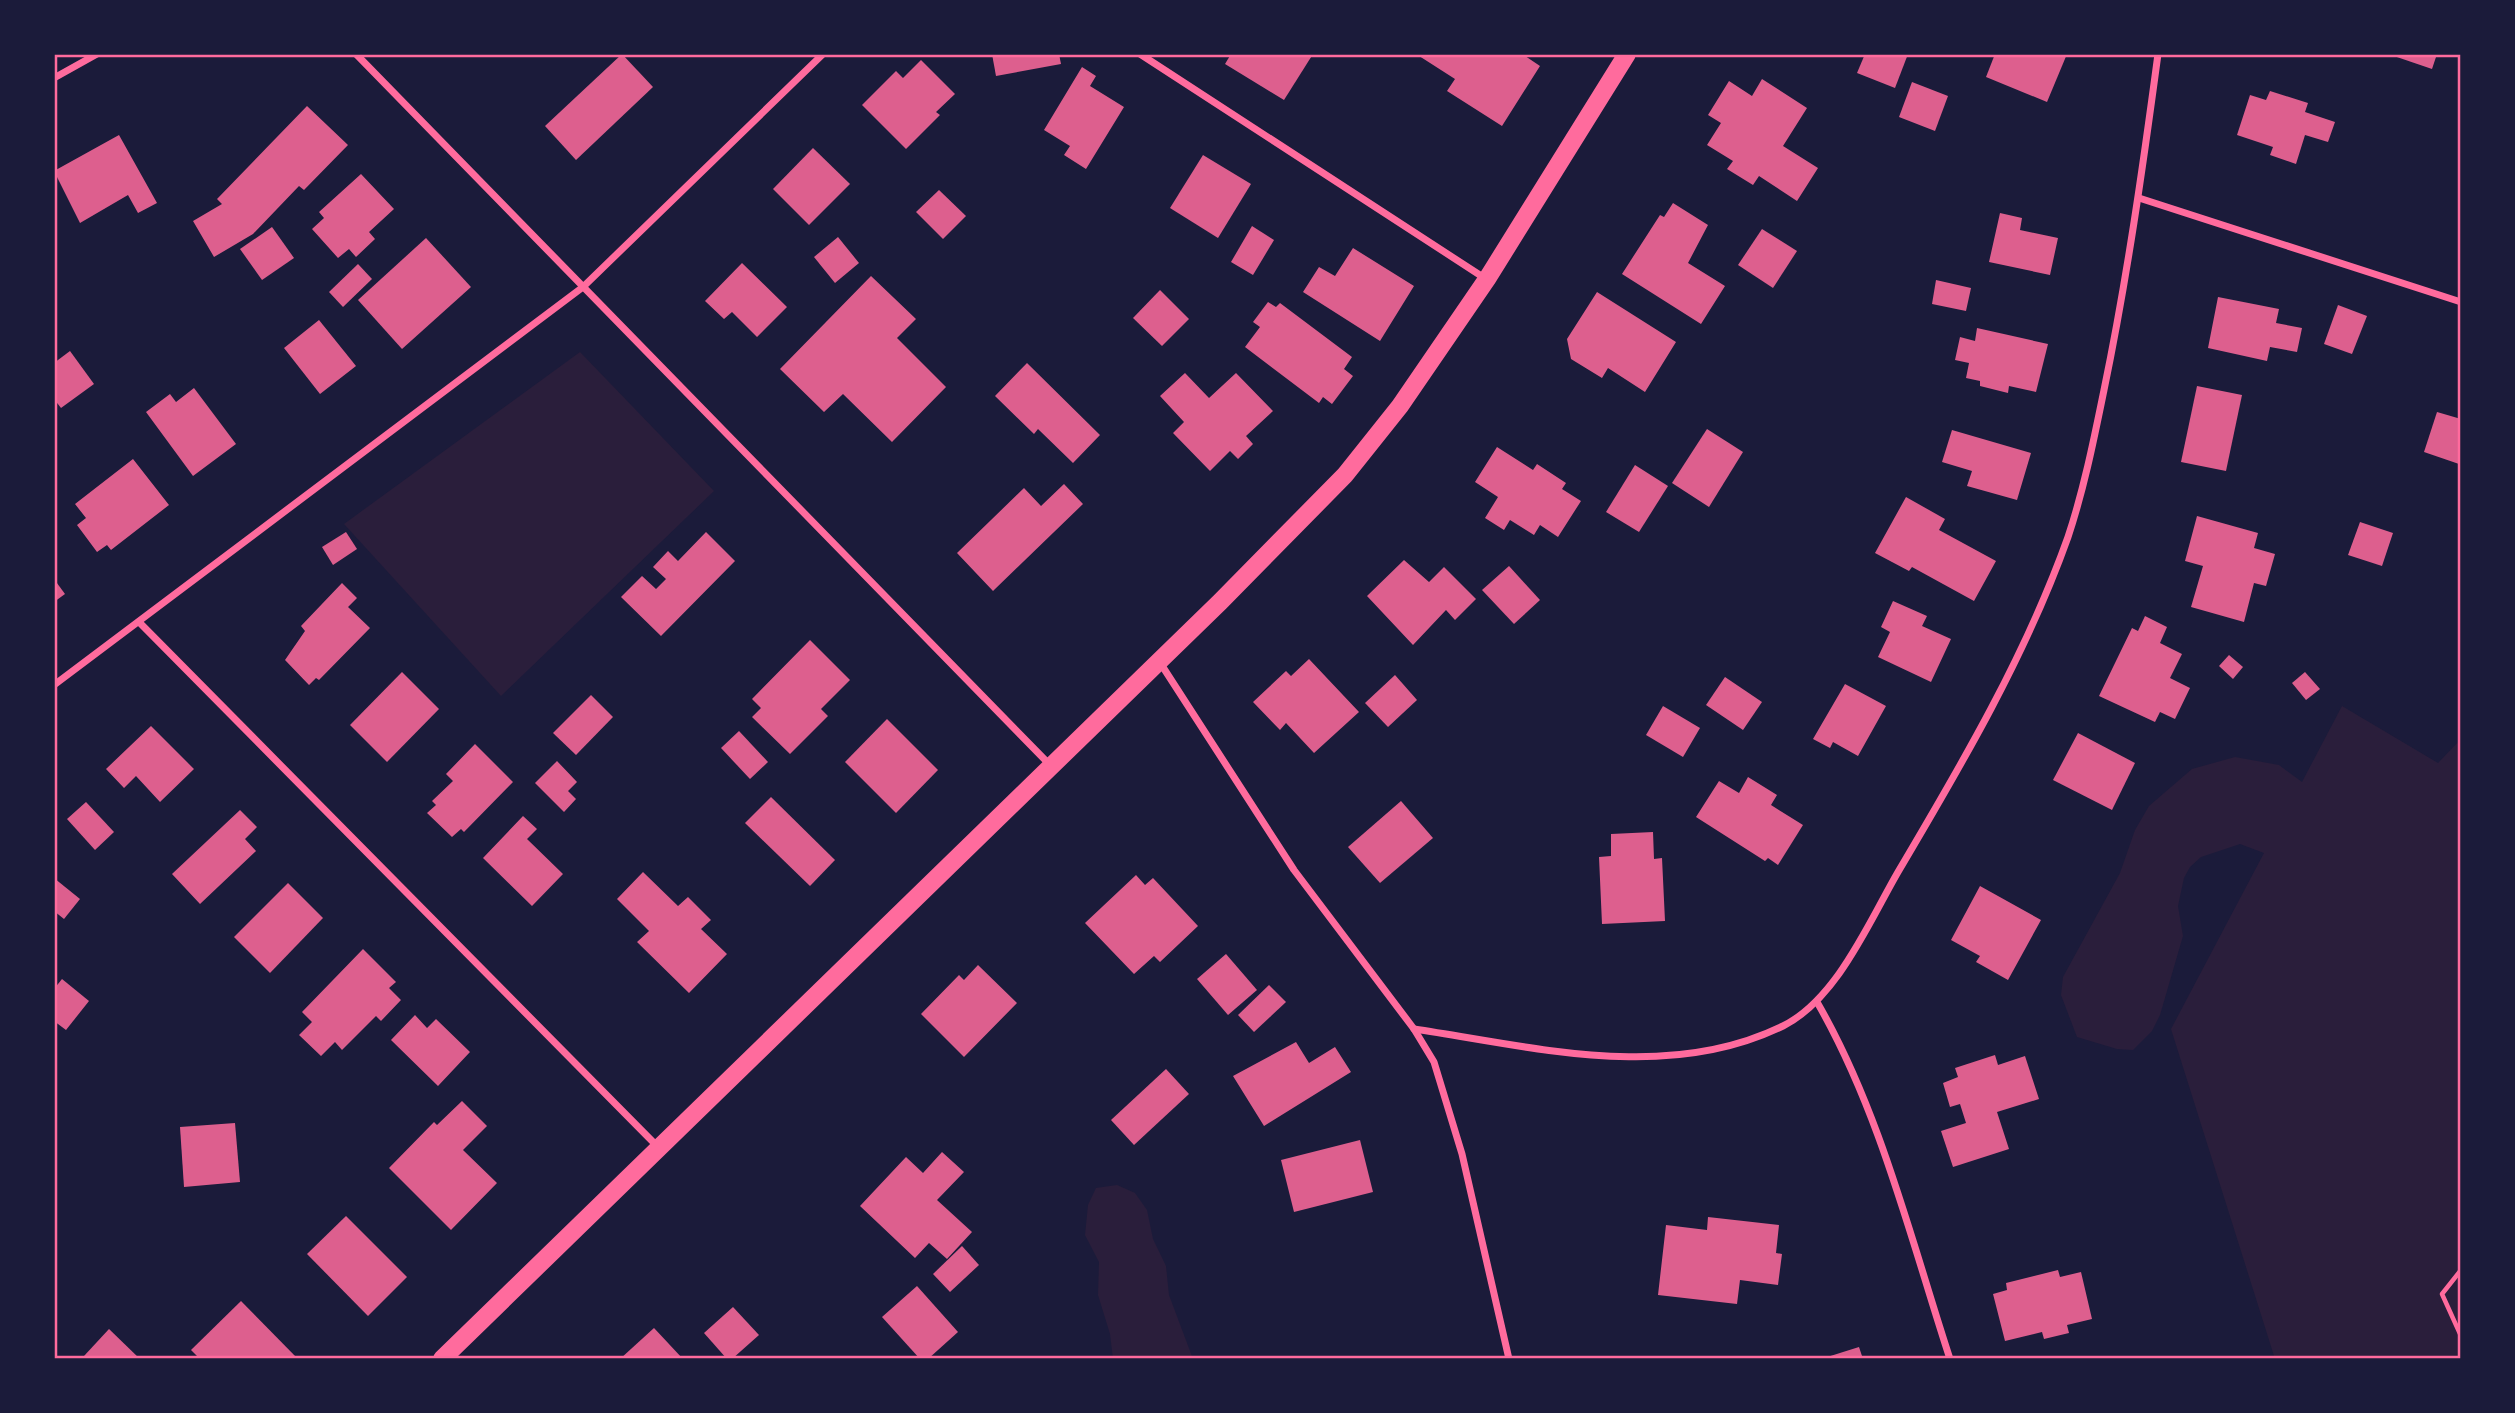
<svg xmlns="http://www.w3.org/2000/svg" width="2515" height="1413" viewBox="0 0 2515 1413" font-family="'Asap Condensed',sans-serif">
<style>
.green{fill:#2a1e3b}
.building{fill:#dd5f8e}
.lines{fill:none;stroke-linecap:round;stroke-linejoin:round}
.path{stroke:#ff6b9d;stroke-width:4.5}
.minor{stroke:#ff6b9d;stroke-width:7}
.primary{stroke:#ff6b9d;stroke-width:18}
.neatline{fill:none;stroke:#ff6b9d;stroke-width:2.5}
</style>
<rect width="100%" height="100%" fill="#1b1b3a"/>
<g class="green">
<path d="M580 352 714 491 501 696 344 524Z"/>
<path d="M2342 706 2438 763 2461 739V1359H2275L2171 1029 2264 853 2240 844 2201 857 2190 867 2184 878 2178 906 2183 936 2160 1015 2152 1031 2133 1050 2117 1049 2077 1037 2061 995 2063 977 2120 873 2135 830 2149 806 2192 769 2235 757 2279 765 2302 782Z"/>
<path d="M1117 1185 1135 1193 1147 1210 1153 1239 1166 1266 1169 1295 1193 1359H1113L1110 1334 1098 1295 1099 1262 1085 1235 1088 1205 1096 1188Z"/>
</g>
<g class="building">
<path d="M622 54 653 87 576 160 545 126Z"/>
<path d="M992 54H1059L1061 64 996 76Z"/>
<path d="M1231 54H1313L1284 100 1225 64Z"/>
<path d="M1416 54H1522L1540 66 1502 126 1447 91 1455 79Z"/>
<path d="M1865 54H1908L1895 88 1857 73Z"/>
<path d="M1995 54H2067L2047 102 1986 77Z"/>
<path d="M2388 54H2437L2432 69Z"/>
<path d="M921 60 955 94 936 112 940 115 906 149 862 105 896 71 903 78Z"/>
<path d="M1082 67 1096 76 1090 86 1124 107 1086 169 1064 155 1070 146 1044 130Z"/>
<path d="M1762 79 1807 108 1783 146 1818 168 1797 201 1759 176 1753 185 1727 169 1733 161 1707 145 1721 123 1708 115 1729 81 1752 96Z"/>
<path d="M1912 82 1948 96 1935 131 1899 117Z"/>
<path d="M2270 91 2308 103 2305 112 2335 122 2328 142 2305 135 2296 164 2270 155 2273 147 2237 135 2250 95 2266 100Z"/>
<path d="M307 106 348 145 304 190 299 186 253 234 214 257 193 221 222 204 217 199Z"/>
<path d="M119 135 157 203 138 213 128 195 80 223 54 171Z"/>
<path d="M813 148 850 184 809 225 773 189Z"/>
<path d="M1203 155 1251 184 1218 238 1170 208Z"/>
<path d="M361 174 394 209 369 232 375 239 356 257 349 249 338 258 312 229 324 218 319 212Z"/>
<path d="M939 190 966 216 943 239 916 212Z"/>
<path d="M1673 203 1708 225 1688 263 1725 286 1701 324 1622 274 1660 215 1664 217Z"/>
<path d="M2000 213 2022 218 2020 230 2058 238 2050 275 1989 262Z"/>
<path d="M1252 226 1274 240 1253 275 1231 262Z"/>
<path d="M272 227 294 258 262 280 240 249Z"/>
<path d="M1762 229 1797 251 1773 288 1738 265Z"/>
<path d="M838 237 859 263 835 283 814 257Z"/>
<path d="M426 238 471 287 402 349 358 300Z"/>
<path d="M1353 248 1414 286 1380 341 1303 292 1319 267 1335 276Z"/>
<path d="M742 263 787 307 757 337 732 312 724 319 705 301Z"/>
<path d="M358 264 372 279 343 307 329 292Z"/>
<path d="M871 276 916 319 897 338 946 387 892 442 843 394 824 412 780 369Z"/>
<path d="M1936 280 1971 288 1966 311 1932 304Z"/>
<path d="M1160 290 1189 319 1162 346 1133 318Z"/>
<path d="M1597 292 1676 342 1645 392 1608 368 1602 378 1571 359 1567 339Z"/>
<path d="M2218 297 2279 309 2276 323 2302 328 2297 352 2270 347 2267 361 2208 348Z"/>
<path d="M1268 302 1276 307 1280 303 1352 357 1344 369 1353 376 1332 404 1323 397 1319 403 1245 347 1260 327 1253 322Z"/>
<path d="M2338 305 2367 316 2352 354 2324 344Z"/>
<path d="M319 320 356 366 320 394 284 348Z"/>
<path d="M1977 328 2048 344 2036 392 2009 386 2008 393 1980 386V381L1966 378 1969 363 1955 360 1960 337 1975 341Z"/>
<path d="M70 351 94 384 61 408 54 399V363Z"/>
<path d="M1027 363 1100 435 1073 463 1038 429 1034 434 995 396Z"/>
<path d="M1185 373 1209 398 1236 373 1273 411 1246 436 1253 444 1238 459 1230 451 1210 471 1173 433 1184 422 1160 396Z"/>
<path d="M2197 386 2242 395 2226 471 2181 462Z"/>
<path d="M194 388 236 444 193 476 146 412 170 394 176 402Z"/>
<path d="M2437 412 2461 419 2459 464 2424 452Z"/>
<path d="M1707 429 1743 452 1709 507 1672 483Z"/>
<path d="M1952 430 2031 453 2017 500 1967 486 1972 471 1942 462Z"/>
<path d="M1497 447 1533 470 1537 464 1566 483 1562 489 1581 501 1558 537 1540 525 1534 535 1510 520 1504 530 1485 518 1498 497 1475 482Z"/>
<path d="M133 459 169 505 111 550 107 545 97 552 77 525 86 518 75 504Z"/>
<path d="M1635 465 1668 486 1639 532 1606 512Z"/>
<path d="M1064 484 1083 504 993 591 957 553 1024 488 1041 506Z"/>
<path d="M1906 497 1945 519 1939 530 1996 561 1974 601 1912 567 1909 571 1875 553Z"/>
<path d="M2197 516 2258 533 2254 548 2275 554 2266 586 2254 583 2244 622 2191 607 2203 566 2185 561Z"/>
<path d="M2360 522 2393 533 2382 566 2348 555Z"/>
<path d="M346 532 357 549 333 565 322 547Z"/>
<path d="M706 532 735 561 661 636 621 597 642 576 656 589 666 579 653 567 668 551 678 561Z"/>
<path d="M1404 560 1429 582 1444 567 1476 599 1455 620 1446 610 1413 645 1367 596Z"/>
<path d="M1509 566 1540 600 1514 624 1482 590Z"/>
<path d="M54 579 65 594 54 602Z"/>
<path d="M342 583 357 598 348 607 370 628 319 680 316 678 309 685 285 660 305 631 301 626Z"/>
<path d="M1893 601 1927 616 1922 626 1951 639 1931 682 1878 657 1890 632 1881 627Z"/>
<path d="M2145 616 2167 627 2160 643 2182 654 2170 678 2190 688 2175 719 2160 712 2155 722 2099 696 2132 628 2138 631Z"/>
<path d="M810 640 850 680 821 709 828 716 790 754 752 717 761 708 752 699Z"/>
<path d="M2229 655 2243 667 2233 679 2219 666Z"/>
<path d="M1309 659 1359 712 1314 753 1286 723 1280 730 1253 702 1286 671 1291 676Z"/>
<path d="M402 672 439 709 387 762 350 725Z"/>
<path d="M2305 672 2320 689 2306 700 2292 683Z"/>
<path d="M1395 675 1417 700 1388 727 1365 703Z"/>
<path d="M1725 677 1762 702 1743 730 1706 705Z"/>
<path d="M1845 684 1886 706 1858 756 1833 742 1830 748 1813 739Z"/>
<path d="M591 695 613 717 576 755 553 733Z"/>
<path d="M1663 706 1700 728 1683 757 1646 735Z"/>
<path d="M887 719 938 770 896 813 845 762Z"/>
<path d="M151 726 194 769 160 802 136 776 124 788 106 769Z"/>
<path d="M739 731 768 762 750 779 721 748Z"/>
<path d="M2078 733 2135 763 2112 810 2053 780Z"/>
<path d="M475 744 513 782 464 832 461 829 452 837 427 813 436 805 432 801 453 781 446 774Z"/>
<path d="M557 761 577 782 568 791 576 799 564 812 535 783Z"/>
<path d="M1748 777 1777 795 1771 805 1803 825 1778 865 1768 858 1765 861 1696 817 1719 781 1739 793Z"/>
<path d="M771 797 835 860 810 886 745 823Z"/>
<path d="M1401 801 1433 838 1380 883 1348 847Z"/>
<path d="M86 802 114 832 95 850 67 819Z"/>
<path d="M240 810 257 827 245 839 256 851 200 904 172 874Z"/>
<path d="M523 816 537 829 527 839 563 874 532 906 483 858Z"/>
<path d="M1653 832 1654 859 1662 858 1665 921 1602 924 1599 857 1611 856V834Z"/>
<path d="M643 872 678 906 688 897 711 920 701 929 727 954 689 993 637 942 649 931 617 899Z"/>
<path d="M1136 875 1145 885 1153 878 1198 926 1160 962 1154 956 1134 974 1085 923Z"/>
<path d="M54 878 80 899 64 919 54 911Z"/>
<path d="M288 883 323 918 270 973 234 937Z"/>
<path d="M1980 886 2041 920 2008 980 1976 962 1980 956 1951 940Z"/>
<path d="M363 949 396 982 389 988 401 1000 381 1021 376 1016 342 1050 335 1042 321 1056 299 1035 312 1022 302 1012Z"/>
<path d="M1226 954 1257 990 1228 1015 1197 979Z"/>
<path d="M978 965 1017 1003 964 1057 921 1014 959 975 964 980Z"/>
<path d="M62 979 89 1001 66 1030 54 1021V989Z"/>
<path d="M1269 985 1286 1002 1254 1032 1238 1015Z"/>
<path d="M415 1015 427 1028 436 1019 470 1052 438 1086 391 1040Z"/>
<path d="M1296 1042 1309 1063 1335 1047 1351 1072 1264 1126 1233 1076Z"/>
<path d="M1995 1055 1998 1065 2025 1056 2039 1099 1997 1112 2009 1149 1953 1167 1941 1131 1966 1123 1960 1104 1950 1107 1943 1083 1958 1077 1955 1068Z"/>
<path d="M1166 1069 1189 1094 1134 1145 1111 1120Z"/>
<path d="M462 1101 487 1126 463 1150 497 1183 451 1230 389 1168 434 1122 437 1125Z"/>
<path d="M235 1123 240 1182 184 1187 180 1127Z"/>
<path d="M1360 1140 1373 1192 1294 1212 1281 1160Z"/>
<path d="M942 1152 964 1172 937 1200 972 1232 947 1259 929 1243 915 1258 860 1206 906 1157 923 1173Z"/>
<path d="M346 1216 407 1277 368 1316 307 1254Z"/>
<path d="M1708 1217 1779 1225 1776 1253 1782 1254 1778 1285 1740 1280 1737 1304 1658 1295 1666 1225 1707 1230Z"/>
<path d="M962 1246 979 1265 950 1292 933 1274Z"/>
<path d="M2058 1270 2060 1277 2081 1272 2092 1319 2067 1325 2069 1333 2044 1339 2042 1332 2005 1341 1993 1294 2007 1290 2006 1283Z"/>
<path d="M917 1286 958 1332 928 1359H920L882 1317Z"/>
<path d="M241 1301 298 1359H200L191 1350Z"/>
<path d="M733 1307 759 1335 732 1359H727L704 1333Z"/>
<path d="M654 1328 683 1359H620Z"/>
<path d="M109 1329 140 1359H87L84 1356Z"/>
<path d="M1859 1347 1863 1359H1824V1358Z"/>
</g>
<g class="lines">
<path class="path" d="M2461 1270 2442 1294 2461 1336"/>
<g class="minor">
<path d="M356 54 1050 765"/>
<path d="M1140 54 1486 279"/>
<path d="M54 78 97 54"/>
<path d="M2139 198 2461 302"/>
<path d="M139 622 658 1147"/>
<path d="M1159 661 1294 870 1414 1029 1434 1062 1462 1154 1509 1359"/>
<path d="M54 685 583 287 823 54"/>
<path d="M1817 1002C1880 1111 1911 1240 1950 1359"/>
<path d="M1414 1029C1535 1047 1667 1083 1783 1026 1837 999 1869 922 1898 872 1962 764 2026 655 2068 537 2084 489 2094 439 2104 390 2127 279 2143 166 2158 54"/>
</g>
<path class="primary" d="M442 1359 1220 602 1345 475 1400 406 1487 279 1627 54"/>
</g>
<rect width="2515" height="1413" fill="none" stroke="#1b1b3a" stroke-width="112"/>
<rect x="56" y="56" width="2403" height="1301" class="neatline"/>
</svg>
